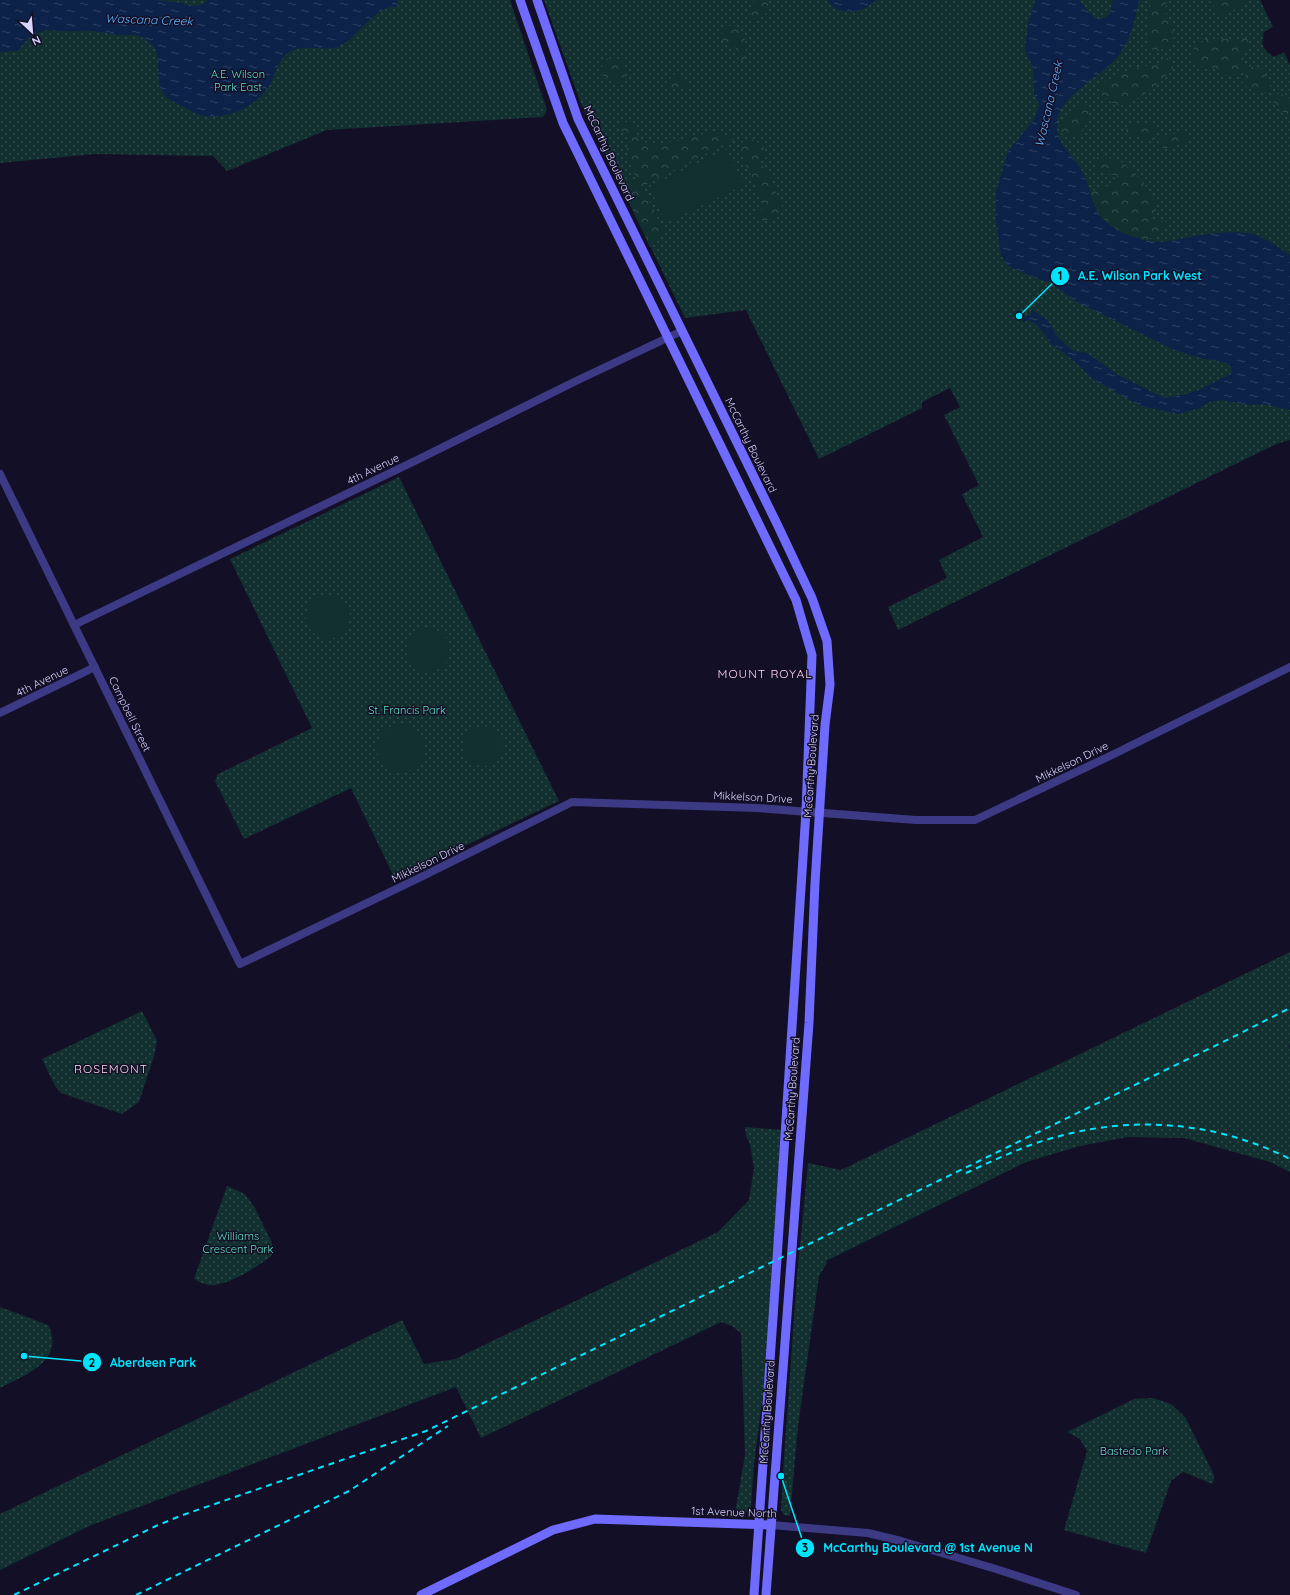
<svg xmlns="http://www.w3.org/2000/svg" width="1290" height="1595" viewBox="0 0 1290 1595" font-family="Quicksand,sans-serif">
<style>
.grass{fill:url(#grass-dots)}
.forest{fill:url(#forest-crowns)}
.pitch{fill:#12302f}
.water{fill:url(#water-ripples)}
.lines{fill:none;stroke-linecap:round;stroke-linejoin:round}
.tertiary{stroke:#3d3a85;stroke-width:8}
.secondary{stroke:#6f6bff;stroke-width:9}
.rail{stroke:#00e5ff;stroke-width:2;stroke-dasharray:6 5;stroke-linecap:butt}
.labels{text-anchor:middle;stroke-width:3;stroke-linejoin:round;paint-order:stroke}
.park-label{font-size:11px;fill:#5fe0c0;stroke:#130f26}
.street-label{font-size:11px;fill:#d9d4ff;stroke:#130f26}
.water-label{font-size:12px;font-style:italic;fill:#62b6ff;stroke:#130f26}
.neighbourhood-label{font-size:12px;letter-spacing:1px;fill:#ffd6f0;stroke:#130f26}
.leader{fill:none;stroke:#00e5ff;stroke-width:1.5}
.callout-dot{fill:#00e5ff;stroke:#130f26;stroke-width:1.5}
.mark-label{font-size:12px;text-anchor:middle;font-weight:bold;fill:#111}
.callout-label{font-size:12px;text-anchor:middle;font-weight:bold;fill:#00e5ff;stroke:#130f26;stroke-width:3;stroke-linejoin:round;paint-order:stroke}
</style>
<defs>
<pattern id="grass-dots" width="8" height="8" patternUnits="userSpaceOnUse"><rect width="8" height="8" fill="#12302f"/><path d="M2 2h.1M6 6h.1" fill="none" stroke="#344d4e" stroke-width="1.8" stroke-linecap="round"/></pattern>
<pattern id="forest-crowns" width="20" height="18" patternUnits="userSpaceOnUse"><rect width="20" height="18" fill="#12302f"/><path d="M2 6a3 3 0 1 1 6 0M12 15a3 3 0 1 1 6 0" fill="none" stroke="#344d4e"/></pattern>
<pattern id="water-ripples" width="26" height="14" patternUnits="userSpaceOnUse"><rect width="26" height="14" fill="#0c2248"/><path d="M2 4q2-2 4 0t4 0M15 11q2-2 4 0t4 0" fill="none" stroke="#2f4163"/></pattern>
</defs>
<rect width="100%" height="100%" fill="#130f26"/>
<g class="grass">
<path d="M0 0H510L547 110 543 117 327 130 227 171 213 156 95 154 0 163Z"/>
<path d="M544 0H1260L1273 27 1264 32C1261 45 1262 49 1274 57L1284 52 1290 65V440L1276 444 898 630 888 607 947 578 939 560 983 537 962 494 979 485 944 415 960 407 950 388 922 402V408L819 459 746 310 685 318 581 104Z"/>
<path d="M399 477 559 801 395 879 351 788 244 839 215 781 218 774 312 728 230 559Z"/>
<path d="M1290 952V1044L1289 1046 1290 1049V1172L1270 1162 1184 1138 1128 1137 1080 1146 1026 1162 826 1261 827 1263 819 1276 798 1426 790 1516 784 1515 781 1510 783 1473 797 1276 808 1163 841 1170Z"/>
<path d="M142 1011 157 1041 154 1056 139 1102 122 1114 61 1093 55 1086 42 1059Z"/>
<path d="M745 1127 781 1130 766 1371 754 1464 751 1506 749 1512 735 1513 745 1455 741 1333 732 1326 721 1322 481 1438 456 1387 89 1526 0 1570V1514L402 1320 424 1364 455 1359 718 1232 749 1200 754 1168 750 1144 746 1136Z"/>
<path d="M227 1186 245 1194 255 1208 272 1243V1255C260 1266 224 1288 208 1285 203 1284 198 1281 194 1279Z"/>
<path d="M0 1307 48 1325C66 1361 25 1375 0 1388Z"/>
<path d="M1153 1398 1171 1404 1185 1417 1214 1475 1213 1484 1183 1472 1171 1481 1146 1553 1064 1530 1087 1451 1080 1439 1067 1432 1134 1399Z"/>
</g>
<g class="forest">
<path d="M755 0 769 1 767 13 757 21 751 16 748 10Z"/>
<path d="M1151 0H1167C1166 4 1165 9 1166 13 1169 24 1177 34 1172 46L1155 52 1148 46 1149 12Z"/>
<path d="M1209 0H1243L1244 2 1239 8 1221 15Z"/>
<path d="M734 25C747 35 746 42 746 57L742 61 738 58 740 52C734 45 726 45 719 38L726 27Z"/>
<path d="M1206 39H1247L1250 46 1243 57 1245 62 1240 73 1228 76 1214 68 1200 66 1192 60 1194 47Z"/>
<path d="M615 57 623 62 627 76 623 82C614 84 606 79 600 73L604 60Z"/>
<path d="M1168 58 1173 59V68C1157 86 1141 100 1118 107L1100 94 1099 85 1130 69 1163 63Z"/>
<path d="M1248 66 1264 70 1270 84V92C1255 95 1251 91 1240 80L1246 78 1244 70Z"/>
<path d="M674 74 683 78 687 82V88L666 87 664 85Z"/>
<path d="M1280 93 1290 99V116L1279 110 1270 98Z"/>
<path d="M1080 104H1089V121L1077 138 1062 134 1059 125Z"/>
<path d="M621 122H630L642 142 665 143 711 132 731 136 733 140 643 186 665 234 656 238 658 243 650 247 623 190 626 182 636 179 626 151 630 142 621 130Z"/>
<path d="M1151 123 1157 129V137L1152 140 1131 136 1125 133 1128 125Z"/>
<path d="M1181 132 1189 133 1190 140 1172 148H1157L1160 138Z"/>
<path d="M751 139 762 144 768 156 760 162 771 179 783 209 774 218 763 221 756 215 765 207 745 163 740 143Z"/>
<path d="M1097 157 1118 159 1135 173 1155 197 1157 209 1151 219 1167 222C1163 229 1154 238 1146 240 1134 242 1110 226 1102 218 1096 210 1093 202 1090 192L1117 182 1113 175 1097 171Z"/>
</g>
<g class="pitch">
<path d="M726 149 744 185 666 223 649 187Z"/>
<circle cx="328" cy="617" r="22"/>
<circle cx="428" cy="650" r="22"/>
<circle cx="401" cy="748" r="24"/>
<circle cx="483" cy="746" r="20"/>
</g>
<g class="water">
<path d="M0 0H154L183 3 189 6 202 5 208 0H397L398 7C375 4 359 37 340 46 324 53 306 43 289 52 278 59 276 72 271 83 259 105 229 120 205 116 196 115 188 109 180 105 175 102 168 100 165 95 152 81 165 58 152 45 149 42 143 37 139 36 133 34 125 36 118 35 110 34 102 32 94 31 83 30 72 32 61 31 54 31 47 29 40 32 30 36 24 42 18 51L0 52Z"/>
<path d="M828 0H877C871 4 866 8 860 10 849 14 832 11 828 0Z"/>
<path d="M1035 0H1079L1094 18 1103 19 1109 15 1113 0H1139C1135 20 1131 39 1118 56 1101 78 1059 94 1057 123 1055 146 1076 156 1084 175 1091 189 1091 205 1101 217 1115 233 1140 241 1161 242 1170 242 1181 238 1190 237 1209 233 1229 231 1248 233 1263 235 1277 247 1290 255V410L1264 404 1251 405 1222 400 1209 402 1200 408 1179 414 1141 406 1094 380 1073 360 1050 343 1046 336 1035 323 1028 320 1023 323 1022 317 1030 315 1033 310 1047 320 1058 337 1073 351 1087 353 1118 375 1164 398 1182 395 1199 390 1231 374 1232 368 1227 363 1200 358 1177 351 1077 302 1060 290 1050 282 1036 278 1023 273 1010 267 1005 263 1001 255 995 215 996 192 1008 151 1020 137 1035 118 1039 104 1034 94 1033 68 1025 51 1028 24Z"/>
</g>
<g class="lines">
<g class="tertiary">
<path d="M0 474 240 964 419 878 572 802 757 808 916 820H975L1112 755 1290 667"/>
<path d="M74 625 419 459 578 380 682 331"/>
<path d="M0 713 95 667"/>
<path d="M771 1525 868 1533 901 1541 996 1569 1076 1595"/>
</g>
<g class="secondary">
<path d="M520 0 563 123 796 600 812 655 806 811 777 1259 754 1595"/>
<path d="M537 0 578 119 778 526 812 598 827 641 830 685 825 725 815 883 809 1023 766 1595"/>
<path d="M421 1595 553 1530 595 1519 771 1525"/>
</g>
<g class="rail">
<path d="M966 1173C995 1160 1025 1145 1056 1137 1135 1115 1217 1122 1290 1159"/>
<path d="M14 1595 156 1526 180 1516 426 1431 1229 1039 1290 1008"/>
<path d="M136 1595 349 1491 448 1426"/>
</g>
</g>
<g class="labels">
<g class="park-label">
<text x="238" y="78">A.E. Wilson<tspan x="238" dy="13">Park East</tspan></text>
<text x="407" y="714">St. Francis Park</text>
<text x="238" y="1240">Williams<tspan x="238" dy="13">Crescent Park</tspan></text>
<text x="1134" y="1455">Bastedo Park</text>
</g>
<g class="street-label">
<text transform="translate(609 153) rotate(65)" y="4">McCarthy Boulevard</text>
<text transform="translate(751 445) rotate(64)" y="4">McCarthy Boulevard</text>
<text transform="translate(373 469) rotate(-26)" y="4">4th Avenue</text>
<text transform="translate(42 681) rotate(-26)" y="4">4th Avenue</text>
<text transform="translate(130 714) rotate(64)" y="4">Campbell Street</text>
<text transform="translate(1072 762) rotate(-26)" y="4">Mikkelson Drive</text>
<text transform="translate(811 766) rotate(-86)" y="4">McCarthy Boulevard</text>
<text transform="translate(753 797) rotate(3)" y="4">Mikkelson Drive</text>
<text transform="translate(428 862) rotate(-26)" y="4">Mikkelson Drive</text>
<text transform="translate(792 1089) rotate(-86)" y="4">McCarthy Boulevard</text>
<text transform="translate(767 1412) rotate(-86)" y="4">McCarthy Boulevard</text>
<text transform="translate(734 1512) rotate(2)" y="4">1st Avenue North</text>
</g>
<g class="water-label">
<text transform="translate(149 20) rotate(2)" y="4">Wascana Creek</text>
<text transform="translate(1049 104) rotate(-77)" y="4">Wascana Creek</text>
</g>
<g class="neighbourhood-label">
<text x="765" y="678">MOUNT ROYAL</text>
<text x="111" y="1073">ROSEMONT</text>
</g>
</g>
<path class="leader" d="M1019 316L1060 276M24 1356L92 1362M781 1476L805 1548"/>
<g class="callout-dot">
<circle cx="1019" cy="316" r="4"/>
<circle cx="24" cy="1356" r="4"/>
<circle cx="781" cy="1476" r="4"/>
<circle cx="1060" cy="276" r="10"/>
<circle cx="92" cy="1362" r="10"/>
<circle cx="805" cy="1548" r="10"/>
</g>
<g class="mark-label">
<text x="1060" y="280">1</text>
<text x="92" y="1367">2</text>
<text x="805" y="1552">3</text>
</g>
<g class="callout-label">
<text x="1140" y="280">A.E. Wilson Park West</text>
<text x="153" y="1367">Aberdeen Park</text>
<text x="928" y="1552">McCarthy Boulevard @ 1st Avenue N</text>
</g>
<g transform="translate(32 32) rotate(154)" stroke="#130f26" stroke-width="3" paint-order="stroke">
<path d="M0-3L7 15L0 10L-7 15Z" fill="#d9d4ff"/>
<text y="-6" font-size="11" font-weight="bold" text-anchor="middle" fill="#d9d4ff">N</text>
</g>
</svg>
